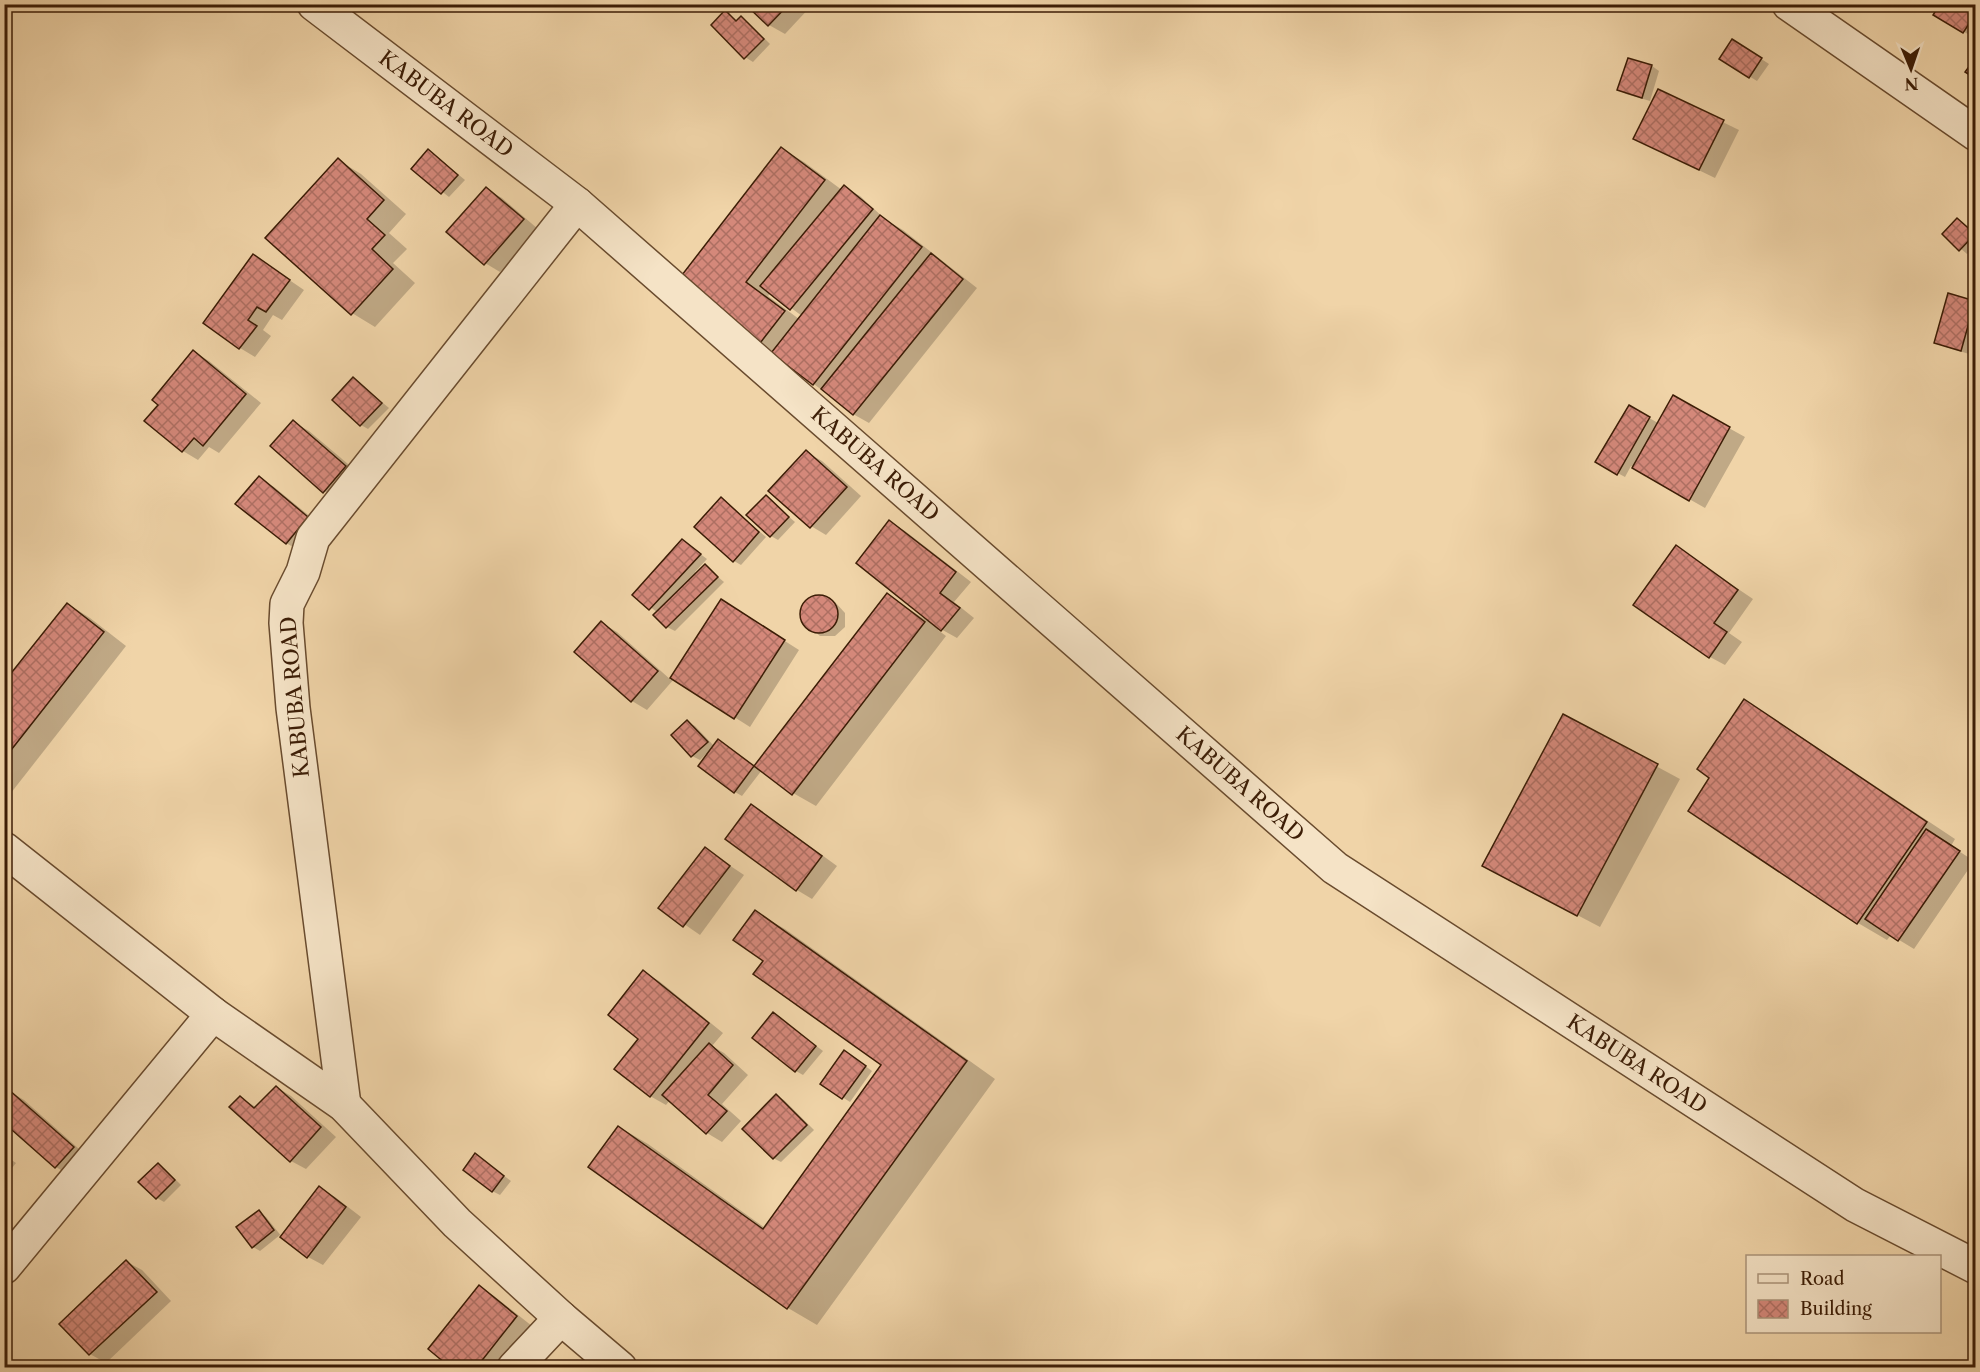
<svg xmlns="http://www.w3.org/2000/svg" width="1980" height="1372" viewBox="0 0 1980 1372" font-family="'Libre Caslon Text',serif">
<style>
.shadow{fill:#0003;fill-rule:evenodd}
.building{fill:url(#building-cross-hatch);stroke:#3c1d06;stroke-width:1.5}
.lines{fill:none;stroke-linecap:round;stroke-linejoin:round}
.minor-casing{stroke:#694b2e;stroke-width:36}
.minor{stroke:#f5e3c6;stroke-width:33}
.labels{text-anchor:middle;stroke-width:4.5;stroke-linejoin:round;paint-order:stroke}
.street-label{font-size:21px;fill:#3c1d06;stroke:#f5e3c6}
</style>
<defs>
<pattern id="building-cross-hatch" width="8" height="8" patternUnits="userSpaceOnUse" patternTransform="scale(1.5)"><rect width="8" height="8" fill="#d4887a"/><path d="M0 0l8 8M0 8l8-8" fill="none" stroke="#ad6f62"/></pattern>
</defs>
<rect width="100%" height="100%" fill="#f0d4a8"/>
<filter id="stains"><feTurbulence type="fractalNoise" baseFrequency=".00333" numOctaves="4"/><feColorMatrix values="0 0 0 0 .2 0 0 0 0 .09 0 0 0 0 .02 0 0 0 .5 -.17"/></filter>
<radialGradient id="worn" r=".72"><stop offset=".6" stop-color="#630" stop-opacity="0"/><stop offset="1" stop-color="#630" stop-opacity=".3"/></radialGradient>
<g class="shadow">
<path d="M748 4H813L785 34 769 25Z"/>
<path d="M1260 4H1273L1269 10Z"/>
<path d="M1976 4V29L1971 36 1935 14Z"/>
<path d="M725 12 738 21 741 18 748 22 770 44 753 62 745 57Z"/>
<path d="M1740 45 1769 64 1757 81 1721 59Z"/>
<path d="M1652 66 1659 71 1650 101 1626 94 1619 90Z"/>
<path d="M1659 91 1739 130 1715 178 1651 147Z"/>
<path d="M782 149 804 162 842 190 844 187 860 196 886 220 903 230 977 288 869 423 853 414 780 358 758 345 677 283ZM771 293 802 316 799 319 768 296Z"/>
<path d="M436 156 465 180 449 197 413 169Z"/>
<path d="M338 160 361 174 406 214 389 233 407 249 393 263 415 283 375 327 352 313Z"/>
<path d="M486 189 502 198 538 229 500 272 485 263Z"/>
<path d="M1958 219 1976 234V245L1967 254 1944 234Z"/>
<path d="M254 256 304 290 282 320 273 315 263 330 271 336 255 357 240 348Z"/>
<path d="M1974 302 1976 329 1969 354 1943 346 1936 342Z"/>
<path d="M194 352 209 361 261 403 219 453 209 447 198 460 183 451 146 421 160 405Z"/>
<path d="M354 379 389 408 368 429 361 425 334 400Z"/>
<path d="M1673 397 1745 437 1705 508 1631 466 1625 477 1597 462 1630 407 1658 423Z"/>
<path d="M293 422 309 431 361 475 339 500 324 491Z"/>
<path d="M806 452 822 461 861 496 826 535 811 526Z"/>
<path d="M259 478 274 487 323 527 302 552 286 543Z"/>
<path d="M766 497 795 522 778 540 771 536Z"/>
<path d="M721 499 766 537 741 565 734 561Z"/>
<path d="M890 522 905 531 971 582 954 602 974 618 957 638 939 628 938 630 946 636 816 806 793 793 762 770 742 796 735 792 706 754 700 760 692 756 673 735 687 722 695 726 714 746 718 741 755 767 887 595 926 620 928 618Z"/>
<path d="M683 541 707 559 695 572 697 574 705 566 724 582 675 631 667 627 658 613 634 594Z"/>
<path d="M1676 547 1753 599 1729 633 1742 642 1725 665 1710 657Z"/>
<path d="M812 597H827L835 602 845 613V627L835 636H820L802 621 803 607Z"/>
<path d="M722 601 799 650 750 727 674 679 647 710 632 701 602 623 617 632 671 680Z"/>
<path d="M68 604 90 618 126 646 7 798 4 797V684Z"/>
<path d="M1744 701 1773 718 1955 839 1951 846 1974 861 1914 949 1891 935 1887 940 1858 923 1690 810 1712 778Z"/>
<path d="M1563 716 1680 779 1600 927 1507 878Z"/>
<path d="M752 806 767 815 837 866 812 899 797 890 727 838Z"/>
<path d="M705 849 744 875 700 935 661 908Z"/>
<path d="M755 912 785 929 995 1079 817 1325 788 1308 590 1166 619 1127 648 1144 765 1228 883 1065 765 961Z"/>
<path d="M643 972 659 981 723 1033 712 1046 724 1053 748 1075 722 1104 741 1121 722 1142 707 1133 670 1100 666 1105 650 1096 640 1039Z"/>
<path d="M774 1014 823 1051 803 1075 796 1071Z"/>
<path d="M852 1056 872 1071 850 1102 822 1084Z"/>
<path d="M276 1087 291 1096 336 1137 306 1169 291 1161 240 1097 257 1108Z"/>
<path d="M9 1091 24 1100 88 1157 71 1176 56 1167Z"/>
<path d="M776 1096 784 1100 814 1130 781 1162 773 1158Z"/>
<path d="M4 1155 16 1163 4 1178Z"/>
<path d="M476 1155 511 1181 500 1195 492 1191Z"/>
<path d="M158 1165 165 1169 181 1185 164 1202 157 1198 141 1182Z"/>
<path d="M319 1188 335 1197 361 1217 323 1265 308 1257 280 1235 260 1251 253 1247 259 1212 266 1217 282 1237Z"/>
<path d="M127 1262 142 1270 171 1301 106 1363 90 1354 61 1324Z"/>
<path d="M479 1287 494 1296 532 1326 498 1368H453Z"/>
</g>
<g class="building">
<path d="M745 4H789L768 26Z"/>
<path d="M1940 4H1976V13L1963 33 1933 15Z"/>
<path d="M725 10 736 21 741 16 764 39 744 59 711 25Z"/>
<path d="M1732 39 1762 58 1749 78 1719 59Z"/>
<path d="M1976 57V79L1965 72Z"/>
<path d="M1628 58 1652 65 1642 98 1617 90Z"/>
<path d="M1658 89 1724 120 1699 170 1633 139Z"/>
<path d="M781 147 825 180 746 282 785 311 757 347 675 284Z"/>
<path d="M428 149 458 175 441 194 411 169Z"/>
<path d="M338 158 384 200 367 219 385 235 372 249 393 269 351 315 265 238Z"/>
<path d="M844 185 873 209 790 310 760 286Z"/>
<path d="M486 187 524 219 484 265 446 232Z"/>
<path d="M880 215 922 247 813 385 771 353Z"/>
<path d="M1957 218 1975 234 1959 251 1942 234Z"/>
<path d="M931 253 963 279 853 415 821 389Z"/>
<path d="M253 254 290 280 266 312 257 307 248 320 257 326 239 349 203 323Z"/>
<path d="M1948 293 1975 301 1961 351 1934 343Z"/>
<path d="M193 350 246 394 203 446 194 438 182 452 144 421 158 405 152 400Z"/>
<path d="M353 377 382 403 360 426 332 400Z"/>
<path d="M1673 395 1730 427 1689 501 1632 468Z"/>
<path d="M1629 405 1650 417 1617 475 1595 462Z"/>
<path d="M293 420 346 466 323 493 270 446Z"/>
<path d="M806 450 847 487 810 528 768 491Z"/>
<path d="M259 476 308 517 286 544 235 504Z"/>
<path d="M766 495 789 517 770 537 746 515Z"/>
<path d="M721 497 759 532 733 562 694 527Z"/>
<path d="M889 520 956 572 940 593 960 608 941 631 856 563Z"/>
<path d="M682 539 701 554 649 610 632 595Z"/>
<path d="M1676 545 1738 590 1714 623 1727 632 1709 658 1633 605Z"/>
<path d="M705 564 718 577 666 628 653 615Z"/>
<path d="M887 593 925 622 792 795 754 766Z"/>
<circle cx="819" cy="614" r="19"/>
<path d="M721 599 785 640 734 719 670 678Z"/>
<path d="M67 603 104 632 4 759V682Z"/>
<path d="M601 621 658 671 631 702 574 652Z"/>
<path d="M1744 699 1927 822 1857 924 1688 811 1709 778 1697 769Z"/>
<path d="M1563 714 1658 764 1577 916 1482 866Z"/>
<path d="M687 720 708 742 691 757 671 735Z"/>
<path d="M718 739 754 766 734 793 698 766Z"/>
<path d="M751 804 822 856 796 891 725 839Z"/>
<path d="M1926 829 1960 851 1898 941 1865 919Z"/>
<path d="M705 847 730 866 683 927 658 908Z"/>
<path d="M755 910 967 1061 787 1309 588 1167 618 1126 763 1229 881 1065 753 974 763 961 733 940Z"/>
<path d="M643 970 709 1023 650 1097 614 1069 638 1039 608 1015Z"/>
<path d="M773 1012 816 1046 795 1072 752 1038Z"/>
<path d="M709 1043 733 1065 708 1095 727 1111 706 1134 662 1095Z"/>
<path d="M844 1050 866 1066 842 1099 820 1084Z"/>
<path d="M276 1086 321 1127 290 1162 229 1107 240 1096 254 1108Z"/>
<path d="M8 1089 74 1147 55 1168 4 1123V1093Z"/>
<path d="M776 1094 807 1125 773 1159 742 1129Z"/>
<path d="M475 1153 504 1176 492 1192 463 1170Z"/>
<path d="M158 1163 175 1180 156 1199 138 1182Z"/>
<path d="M319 1186 346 1207 307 1258 280 1237Z"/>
<path d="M259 1210 274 1230 252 1248 236 1227Z"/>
<path d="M126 1260 157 1292 89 1355 59 1324Z"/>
<path d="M479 1285 517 1316 476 1368H451L428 1349Z"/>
</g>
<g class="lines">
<defs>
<g id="minor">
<path d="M314 4 577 204 1335 868 1855 1205 1976 1267"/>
<path d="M1789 4 1976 134"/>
<path d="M4 849 213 1014 344 1105 457 1223 561 1318 620 1368"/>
<path d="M344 1105 293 708 286 623 287 604 303 572 313 538 577 204"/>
<path d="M4 1267 213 1014"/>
<path d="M514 1368 561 1318"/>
</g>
</defs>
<use href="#minor" class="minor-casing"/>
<use href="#minor" class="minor"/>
</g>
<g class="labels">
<g class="street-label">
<text transform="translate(446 104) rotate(37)" y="7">KABUBA ROAD</text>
<text transform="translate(875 464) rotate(41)" y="7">KABUBA ROAD</text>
<text transform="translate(295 697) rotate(-95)" y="7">KABUBA ROAD</text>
<text transform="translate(1240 784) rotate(41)" y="7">KABUBA ROAD</text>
<text transform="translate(1637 1064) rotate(33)" y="7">KABUBA ROAD</text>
</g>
</g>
<rect width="1980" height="1372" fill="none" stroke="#f0d4a8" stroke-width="24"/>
<rect x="6" y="6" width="1968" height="1360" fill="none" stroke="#3c1d06" stroke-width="3"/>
<rect x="12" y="12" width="1956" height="1348" fill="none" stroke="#3c1d06" stroke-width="1.5"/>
<rect x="1746" y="1255" width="195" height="78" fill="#f5e3c6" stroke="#ab9479" stroke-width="1.5"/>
<rect x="1758" y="1274" width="30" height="9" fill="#f5e3c6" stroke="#ab9479" stroke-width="1.5"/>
<text x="1800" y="1285" font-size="18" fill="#3c1d06">Road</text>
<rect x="1758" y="1300" width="30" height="18" fill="url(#building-cross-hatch)" stroke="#ab9479" stroke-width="1.5"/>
<text x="1800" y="1315" font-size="18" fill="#3c1d06">Building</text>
<g transform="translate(1911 69) rotate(178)" stroke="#f5e3c6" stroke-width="4.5" paint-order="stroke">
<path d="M0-4.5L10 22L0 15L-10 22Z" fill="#3c1d06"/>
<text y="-9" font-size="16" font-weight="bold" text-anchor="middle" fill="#3c1d06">N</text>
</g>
<rect width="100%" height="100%" filter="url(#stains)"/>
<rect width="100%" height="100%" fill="url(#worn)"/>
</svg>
